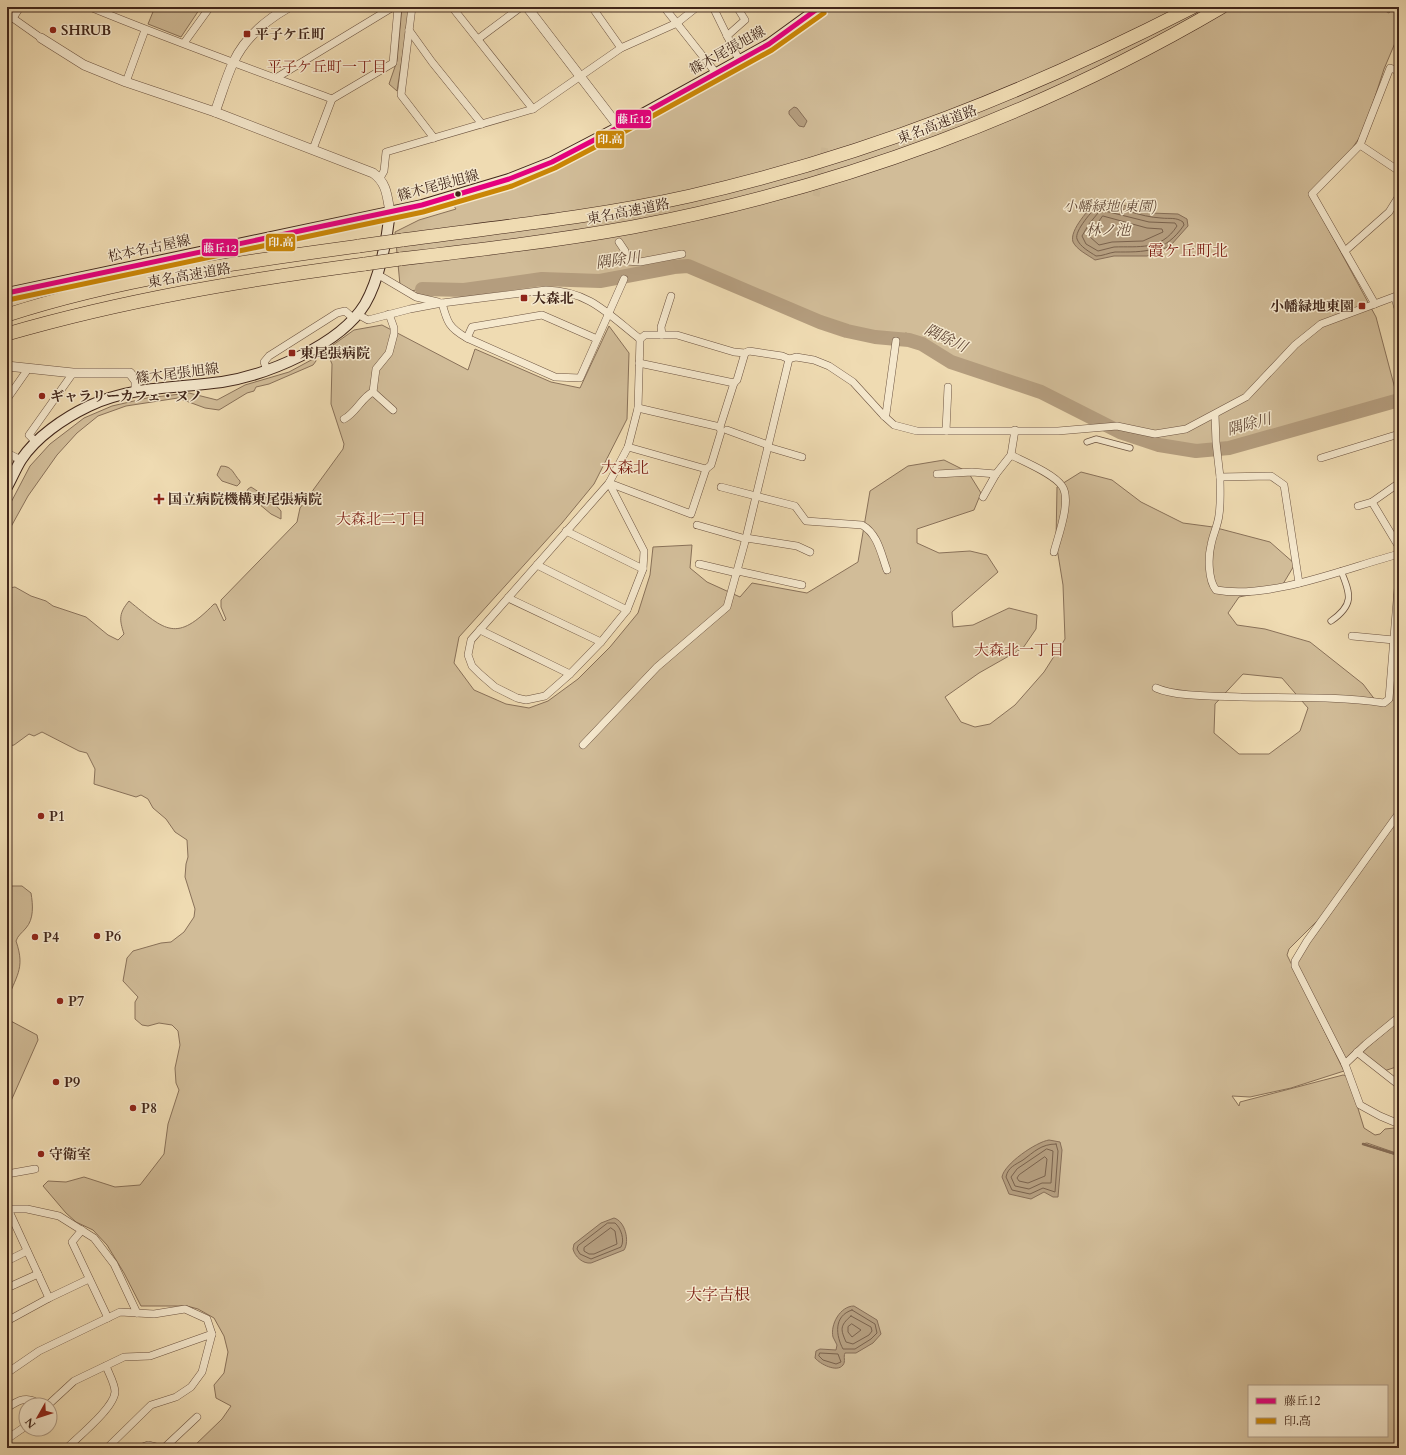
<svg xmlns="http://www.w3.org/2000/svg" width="1406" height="1455" viewBox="0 0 1406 1455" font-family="Cardo,'Noto Serif JP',serif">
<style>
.green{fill:#d1bc98;stroke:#897159;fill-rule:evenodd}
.water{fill:#b49d7e;stroke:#866d56}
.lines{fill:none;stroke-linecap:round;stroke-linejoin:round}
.shore{stroke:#7a624c;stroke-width:1}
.stream{stroke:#866d56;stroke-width:2.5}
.river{stroke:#b49d7e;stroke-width:14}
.minor-tunnel{stroke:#ccb794;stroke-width:7;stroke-dasharray:7 3.5;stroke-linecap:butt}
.pedestrian-casing{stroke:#6c5340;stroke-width:7}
.minor-casing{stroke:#6c5340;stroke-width:8}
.tertiary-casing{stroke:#6c5340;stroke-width:10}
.secondary-casing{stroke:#41261a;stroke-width:12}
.motorway-casing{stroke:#41261a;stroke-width:14}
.pedestrian{stroke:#f5e8cd;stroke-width:5.5}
.minor{stroke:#f5e8cd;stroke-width:7}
.tertiary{stroke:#f5e8cd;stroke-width:9}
.secondary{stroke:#f5e8cd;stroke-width:10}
.motorway{stroke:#efdbb2;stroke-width:13}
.motorway-bridge-casing{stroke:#41261a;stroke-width:14;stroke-linecap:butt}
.motorway-bridge{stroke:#efdbb2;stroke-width:13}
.bus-1-casing{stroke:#f5e8cd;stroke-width:8}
.bus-2-casing{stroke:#f5e8cd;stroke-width:8}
.bus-1{stroke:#e5007d;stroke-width:5}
.bus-2{stroke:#ca8606;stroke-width:5}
.poi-dot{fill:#8f2418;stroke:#f5e8cd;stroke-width:1.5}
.bus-dot{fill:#41261a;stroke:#f5e8cd;stroke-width:1.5}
.labels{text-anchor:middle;stroke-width:3;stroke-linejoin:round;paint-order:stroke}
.poi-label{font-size:14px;font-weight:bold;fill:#41261a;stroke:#f5e8cd;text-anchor:start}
.street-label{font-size:14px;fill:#41261a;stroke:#f5e8cd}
.park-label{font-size:14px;font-style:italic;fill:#654c3a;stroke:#f5e8cd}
.neighbourhood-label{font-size:15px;fill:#7a1f14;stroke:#f5e8cd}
.water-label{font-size:15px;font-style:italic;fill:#644a38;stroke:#f5e8cd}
.quarter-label{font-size:16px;fill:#7a1f14;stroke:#f5e8cd}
.line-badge{stroke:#f5e8cd;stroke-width:1.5}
.badge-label{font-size:11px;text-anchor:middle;font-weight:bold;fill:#fff}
</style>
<rect width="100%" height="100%" fill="#efdbb2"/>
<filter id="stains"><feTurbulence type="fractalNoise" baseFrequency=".005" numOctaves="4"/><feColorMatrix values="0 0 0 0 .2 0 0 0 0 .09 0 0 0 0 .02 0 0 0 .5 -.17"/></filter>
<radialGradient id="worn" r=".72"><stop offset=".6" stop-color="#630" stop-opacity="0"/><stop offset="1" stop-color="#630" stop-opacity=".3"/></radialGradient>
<g class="green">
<path d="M155 7H201L181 37 148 24Z"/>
<path d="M402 7H410L397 91 389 84 397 61Z"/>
<path d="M826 7H1378L1389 13 1393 7H1399V40L1395 43 1384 69 1364 131 1351 150 1312 199 1376 317 1398 400 1246 443 1206 449 1158 442 1097 424 1045 394 948 358 906 333 893 339 878 341 847 334 807 319 677 263 586 279 534 278 463 288H423L412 291 400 285 395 232 419 220 456 209 454 206 559 164 596 145 660 107 778 47Z"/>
<path d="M382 325 468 370 475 349 551 382 580 388 609 326 629 353 627 419 594 484 562 523 459 637 454 663 474 690 506 704 529 708 548 701 578 679 610 647 638 613 650 575 653 547 692 545 690 568 707 582 740 597 752 583 807 593 858 562 870 491 908 466 944 460 968 472 981 493 974 510 917 529V543L939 553 970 551 987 555 998 572 952 612 953 627 973 625 1009 608 1037 615 1036 629 1023 648 979 673 945 697 961 722 975 727 990 724 1015 705 1044 672 1065 639 1063 585 1056 542 1057 487 1081 472 1112 480 1141 502 1183 523 1213 527 1270 542 1295 564 1283 584 1264 592 1239 597 1228 613 1237 625 1265 629 1310 642 1363 684 1379 705H1387L1392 701 1399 615V809L1329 909 1289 949 1287 955 1344 1071 1291 1088 1250 1097 1232 1096 1239 1106 1240 1102 1343 1075 1348 1076 1364 1128 1375 1135 1380 1134 1385 1129 1394 1128 1399 1130V1154L1367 1143 1362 1144 1399 1156V1448H192L222 1419 231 1406 216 1398 214 1385 224 1373 228 1352 224 1336 214 1318 198 1309 187 1306H141L124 1273 107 1245 93 1230 76 1222 66 1213 43 1186 48 1181 66 1182 84 1177 115 1187 140 1185 164 1154 168 1124 179 1090 176 1083 175 1068 180 1045 178 1031 172 1025 159 1023 148 1026 142 1025 135 1019V1002L138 997 123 981 127 958 133 951 161 943 171 942 184 932 194 917 195 909 185 877 186 864 188 857 187 840 175 832 166 819 153 808 148 799 141 795 136 797 94 784 95 769 87 753 79 751 42 732 34 736 29 734 14 745 9 746 7 743V590L9 588 15 587 31 596 46 601 53 606 86 617 108 635 118 640 124 634C119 619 119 613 129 601 166 631 176 643 214 604H216L224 621 226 619 221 607V600L297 522 300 508 343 449 344 444 331 404 332 364 326 350 354 330ZM1243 674 1282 678 1308 708 1300 731 1269 754H1239L1214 733 1215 704ZM1249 1386H1387V1436H1249Z"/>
<path d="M315 358 316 361 313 365 269 384 256 387 254 391 247 393 219 410 205 408 178 398 126 406 98 416 77 433 57 455 28 496 7 534V510L30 466 50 444 84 418 112 406 147 398 189 393 217 400 245 385 289 372Z"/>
<path d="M221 466C233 466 233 474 240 481V483L237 486 222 481 217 475Z"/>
<path d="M251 487C262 494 273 501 281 511V519L271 514 246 493 248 489Z"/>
<path d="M1399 817V1013L1396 1017 1345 1059 1297 966V961L1320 926Z"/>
<path d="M7 886H22L31 893C33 905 34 919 26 928 22 933 18 935 16 941 26 970 15 976 7 1002Z"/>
<path d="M7 1019 37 1035 38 1040 7 1110Z"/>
<path d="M1399 1021V1066L1384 1071 1362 1052Z"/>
</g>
<g class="water">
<path d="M794 107 797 108 807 121 804 127 799 126 789 114V111Z"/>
<path d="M1098 200 1116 203 1150 213 1178 214 1187 219 1188 226 1171 245 1160 251 1147 256H1114L1095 260C1088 255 1077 250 1073 242 1069 230 1090 208 1098 200Z"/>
<path d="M1049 1140 1060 1142 1062 1150 1058 1197H1053L1044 1192 1031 1199 1009 1194 1002 1177C1004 1164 1036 1142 1049 1140Z"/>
<path d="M614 1218C625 1221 630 1241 624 1250L591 1263C583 1264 575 1257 573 1249L574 1244 601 1223Z"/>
<path d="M854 1306 877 1320 881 1334 873 1343 856 1353H845C843 1357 846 1361 843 1365 837 1373 820 1364 815 1358L816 1351 820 1349 836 1350 837 1345C836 1342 834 1340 833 1337 830 1325 840 1306 854 1306Z"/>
</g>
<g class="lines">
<g class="shore">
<path d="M1099 204C1120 207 1140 217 1161 218 1170 219 1176 217 1183 222L1184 225C1165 253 1145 252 1115 252 1108 253 1103 256 1096 256 1090 252 1080 247 1077 239 1074 231 1093 210 1099 204Z"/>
<path d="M1101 210 1149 222 1175 223 1177 226C1161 251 1139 246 1114 247 1109 248 1103 250 1098 251L1086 244 1082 236 1089 224Z"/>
<path d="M1103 216 1147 228 1162 229 1163 232 1143 241 1112 242 1099 245 1089 236Z"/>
<path d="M1056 1144 1058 1151 1055 1192 1043 1188 1030 1194 1012 1190 1006 1177C1008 1167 1015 1165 1023 1160 1034 1152 1041 1144 1056 1144Z"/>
<path d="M1047 1149 1053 1151 1051 1183H1042L1029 1189 1015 1186 1011 1177 1017 1169Z"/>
<path d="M1045 1157 1047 1159 1045 1176 1028 1183 1019 1181 1017 1178 1019 1175Z"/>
<path d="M608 1223H615C621 1228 625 1240 621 1247L591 1259 580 1254 577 1249 578 1246Z"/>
<path d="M611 1228 615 1231 617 1244 594 1254H589L584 1251V1248Z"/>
<path d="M852 1310 875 1324 877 1333 871 1339 855 1349H843C836 1336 833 1316 852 1310Z"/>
<path d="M851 1316 871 1327 872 1331 869 1335 853 1344 846 1342C841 1330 839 1326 851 1316Z"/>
<path d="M852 1324 861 1330 852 1337 848 1332V1327Z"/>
<path d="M820 1353 838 1354 841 1362 836 1364 823 1360 819 1356Z"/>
</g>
<path class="stream" d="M1363 1144 1399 1155"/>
<path class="river" d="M422 289 464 290 542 279 600 281 674 267 688 266 820 322 847 331 875 337 909 340 922 344 951 362 1041 392 1120 432 1159 445 1196 451 1229 448 1399 400"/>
<path class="minor-tunnel" d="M816 196 825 147"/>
<defs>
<g id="pedestrian">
<path d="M1087 442 1096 439 1130 448"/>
<path d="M1331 621C1354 605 1351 595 1341 571"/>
</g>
<g id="minor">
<path d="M90 7C170 40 251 69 332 99"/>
<path d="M412 7 401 95 434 138"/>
<path d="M452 7 533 109"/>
<path d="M664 7 716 73"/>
<path d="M713 7 739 60"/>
<path d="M7 14 41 38"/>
<path d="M13 18 20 7"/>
<path d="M409 30 432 62 482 124"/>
<path d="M727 36 745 20 737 7"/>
<path d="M478 39 521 7"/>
<path d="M184 43 210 7"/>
<path d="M621 48 677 23 697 7"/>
<path d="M276 78 393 7"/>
<path d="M126 82 145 30"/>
<path d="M1360 145 1399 171"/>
<path d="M313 149 332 99 393 63 398 7"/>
<path d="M380 178 384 171 386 152 533 109 621 48 592 7"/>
<path d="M619 242 625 251 626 261 640 262 682 254"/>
<path d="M1345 251 1389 212 1399 196"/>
<path d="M377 274 416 297 438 302"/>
<path d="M1395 298 1399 312"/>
<path d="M442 303C447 322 449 328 467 338L555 377 580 378 624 279"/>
<path d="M1375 304 1312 194 1360 145 1390 68 1399 71"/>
<path d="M357 314 368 320 410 309 442 303 546 290C589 291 608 314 640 339"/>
<path d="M389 314 394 328V334L389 353 376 369 373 392 393 410"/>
<path d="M662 335 661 327 671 296"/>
<path d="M467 338 472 327 542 315 597 339"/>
<path d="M640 339 645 335H677L734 352 745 353 749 351 782 356 789 359 796 357 814 360 829 366 853 382 884 416 894 425 917 431H1058L1117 426 1155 434 1186 429 1246 397 1295 345 1321 324 1399 295"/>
<path d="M267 370 264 362 269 356 337 313 345 311 353 318"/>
<path d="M734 383 737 380 745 353"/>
<path d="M7 399 28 369"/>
<path d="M638 408 720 427 734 383 639 363"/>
<path d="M1215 415 1216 442 1220 477 1271 476 1284 485 1299 583"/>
<path d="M884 416 886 414 896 341"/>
<path d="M344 419C356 413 362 397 373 392"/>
<path d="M727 430 768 445"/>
<path d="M1015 430 1011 455C1025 462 1054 474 1062 486 1072 500 1058 536 1054 552"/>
<path d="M946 431 948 387"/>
<path d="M36 442 29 435 73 373"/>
<path d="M628 447 706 469"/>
<path d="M768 447 802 457"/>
<path d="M7 453 21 460"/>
<path d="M1321 458 1399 434"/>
<path d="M937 474 972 472 996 474"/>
<path d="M1220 477C1220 490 1221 502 1219 515 1218 525 1213 534 1211 545 1208 557 1208 580 1216 590 1270 600 1346 568 1399 554"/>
<path d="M609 483 644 551 643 569 627 610 601 642 570 674 545 696 526 700 517 698 495 687 480 674 472 666 468 655 471 640 609 483 628 447 638 408 640 339"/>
<path d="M609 483 691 514 706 469 711 465 721 432 720 427"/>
<path d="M1399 483 1372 502 1399 547"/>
<path d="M721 487 795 506 806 521 862 525C878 534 881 554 887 570"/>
<path d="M983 497 996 474 1011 455"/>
<path d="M1358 506 1372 502"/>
<path d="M697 525 746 539"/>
<path d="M566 531 643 569"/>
<path d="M746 538 797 546 810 552"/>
<path d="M699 564 737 573"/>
<path d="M537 565 627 610"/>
<path d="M738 571 802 585"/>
<path d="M508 598 601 642"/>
<path d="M480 630 570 674"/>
<path d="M1352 636 1394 640"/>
<path d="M1156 688C1176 697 1218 696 1241 697 1289 698 1337 696 1384 703L1389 699 1399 576"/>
<path d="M583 745 657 667 727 607 746 538 789 359"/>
<path d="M1399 813 1307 941 1295 961V966L1345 1064 1360 1105 1380 1116 1399 1124"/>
<path d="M1357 1052 1399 1085"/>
<path d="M1345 1064 1366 1044 1399 1017"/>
<path d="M7 1174 35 1169"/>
<path d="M7 1209H27L59 1216 94 1238 114 1264 137 1313"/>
<path d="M8 1209 49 1298"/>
<path d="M82 1230 72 1242 108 1318"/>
<path d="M7 1261 27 1251"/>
<path d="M7 1288 38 1274"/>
<path d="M7 1321 49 1298 89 1279"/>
<path d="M7 1373 39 1351 120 1312 154 1314 185 1309 207 1319 212 1334"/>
<path d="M48 1405 74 1381 124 1357 150 1356 212 1334 202 1372 191 1387 176 1397 151 1405 107 1448"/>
<path d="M7 1408C18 1400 28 1395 40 1405"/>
<path d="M7 1439 26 1426"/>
<path d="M67 1448C79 1436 114 1408 115 1392 115 1384 109 1374 106 1366"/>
<path d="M140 1448 148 1445 160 1448"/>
<path d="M164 1448 197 1417"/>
</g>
<g id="tertiary">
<path d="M527 7 619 127"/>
<path d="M41 38 84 65 126 82 215 112 373 173C387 183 387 196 390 212"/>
<path d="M215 112C221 96 226 78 233 63 244 39 266 20 289 7"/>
<path d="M7 366 73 373H130L136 381V390"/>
</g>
<g id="secondary">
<path d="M7 293 422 205 509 179 552 162 619 127 769 44 820 7"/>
<path d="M7 487C12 478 16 468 21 460 36 437 64 418 89 406 131 386 177 388 222 382 267 375 340 345 365 304 379 280 387 240 390 212"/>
</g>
<g id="motorway">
<path d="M402 240C498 227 596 217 690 196 870 155 1029 91 1193 7"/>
<path d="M400 259C478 250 556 241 633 227 839 188 1042 113 1222 7"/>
<path d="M7 315C121 278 241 262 359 246"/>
<path d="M7 334C124 300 244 280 365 264"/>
</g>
</defs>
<use href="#pedestrian" class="pedestrian-casing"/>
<use href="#minor" class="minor-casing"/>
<use href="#tertiary" class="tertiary-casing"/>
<use href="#secondary" class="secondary-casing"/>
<use href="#motorway" class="motorway-casing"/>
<use href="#pedestrian" class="pedestrian"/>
<use href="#minor" class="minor"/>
<use href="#tertiary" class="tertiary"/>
<use href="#secondary" class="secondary"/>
<use href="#motorway" class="motorway"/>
<defs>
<g id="motorway-bridge">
<path d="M359 246 402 240"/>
<path d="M365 264 400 259"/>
</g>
</defs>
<use href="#motorway-bridge" class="motorway-bridge-casing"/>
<use href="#motorway-bridge" class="motorway-bridge"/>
<defs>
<path id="bus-1" d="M7 293 422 205 509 179 552 162 619 127 769 44 820 7"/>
<path id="bus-2" d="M8 300 423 212 512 186 555 168 622 133 772 50 824 13"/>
</defs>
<use href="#bus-1" class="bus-1-casing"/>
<use href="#bus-2" class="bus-2-casing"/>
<use href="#bus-1" class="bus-1"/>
<use href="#bus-2" class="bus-2"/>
</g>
<g class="poi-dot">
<circle cx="53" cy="30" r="4"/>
<rect x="243" y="30" width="8" height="8" rx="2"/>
<rect x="520" y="294" width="8" height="8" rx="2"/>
<rect x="1358" y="302" width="8" height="8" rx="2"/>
<rect x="288" y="349" width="8" height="8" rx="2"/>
<circle cx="42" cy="396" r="4"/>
<path d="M157 493h4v4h4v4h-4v4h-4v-4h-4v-4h4z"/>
<circle cx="41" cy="816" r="4"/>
<circle cx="97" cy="936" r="4"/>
<circle cx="35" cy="937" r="4"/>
<circle cx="60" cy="1001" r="4"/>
<circle cx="56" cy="1082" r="4"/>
<circle cx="133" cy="1108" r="4"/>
<circle cx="41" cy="1154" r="4"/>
</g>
<circle class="bus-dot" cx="458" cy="194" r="3.5"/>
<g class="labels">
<g class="poi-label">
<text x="61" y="35">SHRUB</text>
<text x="255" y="39">平子ケ丘町</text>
<text x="532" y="303">大森北</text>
<text x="1354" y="311" text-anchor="end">小幡緑地東園</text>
<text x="300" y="358">東尾張病院</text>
<text x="50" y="401">ギャラリーカフェ・ヌノ</text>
<text x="168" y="504">国立病院機構東尾張病院</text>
<text x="49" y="821">P1</text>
<text x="105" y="941">P6</text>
<text x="43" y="942">P4</text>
<text x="68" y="1006">P7</text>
<text x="64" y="1087">P9</text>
<text x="141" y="1113">P8</text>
<text x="49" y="1159">守衛室</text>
</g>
<g class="street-label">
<text transform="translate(727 50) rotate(-29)" y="5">篠木尾張旭線</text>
<text transform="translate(937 124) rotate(-21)" y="5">東名高速道路</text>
<text transform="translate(438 185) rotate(-15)" y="5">篠木尾張旭線</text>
<text transform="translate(628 211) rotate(-11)" y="5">東名高速道路</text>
<text transform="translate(149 248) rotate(-12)" y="5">松本名古屋線</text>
<text transform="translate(189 275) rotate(-10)" y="5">東名高速道路</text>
<text transform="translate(177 373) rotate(-7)" y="5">篠木尾張旭線</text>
</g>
<g class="park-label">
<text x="1110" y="211">小幡緑地(東園)</text>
</g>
<g class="neighbourhood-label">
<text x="327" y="72">平子ケ丘町一丁目</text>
<text x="381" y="524">大森北二丁目</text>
<text x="1019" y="655">大森北一丁目</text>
</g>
<g class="water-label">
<text x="1108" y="235">林ノ池</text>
<text transform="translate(618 260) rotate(-8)" y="5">隅除川</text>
<text transform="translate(946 338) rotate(26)" y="5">隅除川</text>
<text transform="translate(1249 424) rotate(-15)" y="5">隅除川</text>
</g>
<g class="quarter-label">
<text x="1188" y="256">霞ケ丘町北</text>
<text x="625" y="473">大森北</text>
<text x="718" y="1300">大字吉根</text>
</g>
</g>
<g class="line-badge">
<rect x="615" y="109" width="37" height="20" rx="4" fill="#e5007d"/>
<rect x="595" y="130" width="30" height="19" rx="4" fill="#ca8606"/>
<rect x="265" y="233" width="31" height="19" rx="4" fill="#ca8606"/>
<rect x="201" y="238" width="38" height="19" rx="4" fill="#e5007d"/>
</g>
<g class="badge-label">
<text x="634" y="123">藤丘12</text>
<text x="610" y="143">印.高</text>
<text x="281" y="246">印.高</text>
<text x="220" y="252">藤丘12</text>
</g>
<rect width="1406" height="1455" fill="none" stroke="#efdbb2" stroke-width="24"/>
<rect x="8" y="8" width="1390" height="1439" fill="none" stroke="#41261a" stroke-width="2"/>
<rect x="12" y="12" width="1382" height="1431" fill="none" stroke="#41261a"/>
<rect x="1248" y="1385" width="140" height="52" fill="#f5e8cd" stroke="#ad9a85"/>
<rect x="1256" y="1398" width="20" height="6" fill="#e5007d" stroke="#ad9a85"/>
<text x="1284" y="1405" font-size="12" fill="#41261a">藤丘12</text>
<rect x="1256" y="1418" width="20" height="6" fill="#ca8606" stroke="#ad9a85"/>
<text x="1284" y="1425" font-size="12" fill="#41261a">印.高</text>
<g transform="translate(38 1417) rotate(231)"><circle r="19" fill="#f5e8cd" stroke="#ad9a85"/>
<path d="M0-3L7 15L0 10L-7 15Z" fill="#8f2418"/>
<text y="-6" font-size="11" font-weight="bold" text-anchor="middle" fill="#41261a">N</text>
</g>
<rect width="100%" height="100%" filter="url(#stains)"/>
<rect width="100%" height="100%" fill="url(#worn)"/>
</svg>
